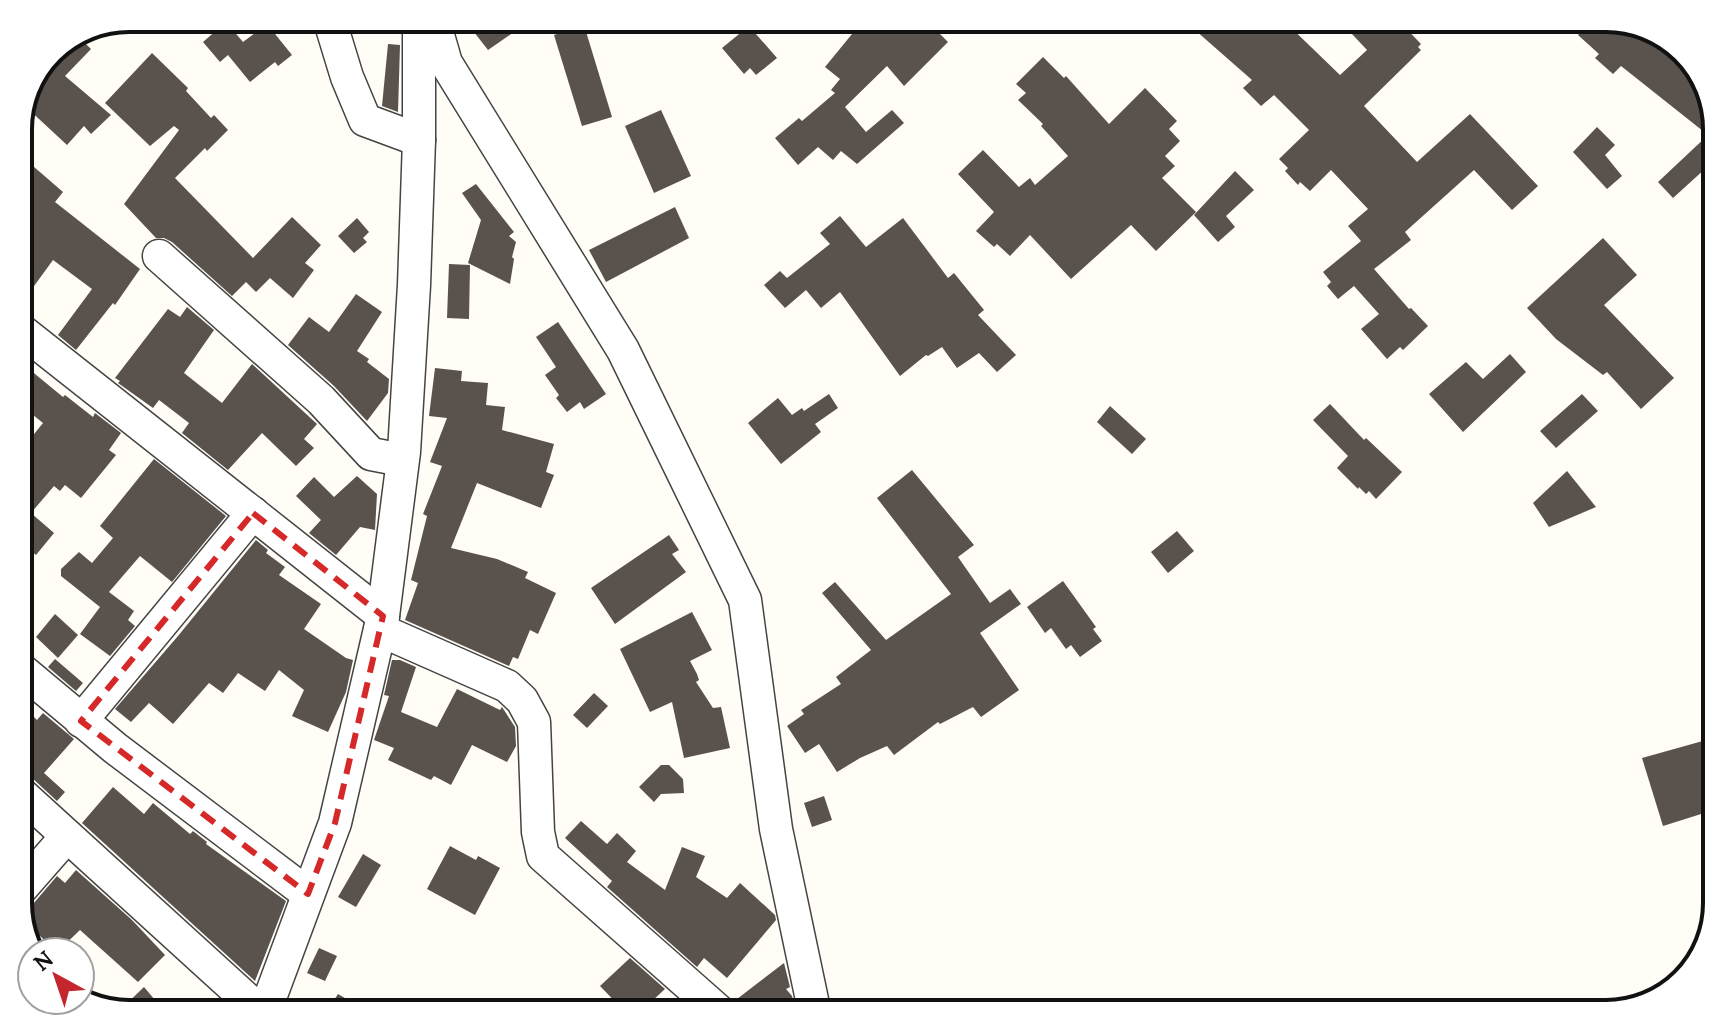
<svg xmlns="http://www.w3.org/2000/svg" width="1735" height="1032" viewBox="0 0 1735 1032" font-family="Lora,serif">
<style>
.building{fill:#5a524d}
.lines{fill:none;stroke-linecap:round;stroke-linejoin:round}
.minor-casing{stroke:#444;stroke-width:35}
.minor{stroke:#fff;stroke-width:32}
.marked{fill:none;stroke:#d62828;stroke-width:6;stroke-dasharray:16 10;stroke-linejoin:round}
.rim{fill:none;stroke:#111;stroke-width:4}
</style>
<rect width="100%" height="100%" fill="#fffdf5"/>
<g class="building">
<path d="M463 18H508L517 30 488 50Z"/>
<path d="M833 18H924L948 42 904 86 887 66 845 107 866 132 892 110 904 123 857 164 841 151 833 160 818 147 798 165 775 138 799 118 802 121 835 93 831 90 840 79 825 67 852 34Z"/>
<path d="M1206 18H1281L1340 75 1367 50 1337 18H1396L1421 44 1418 47 1421 50 1364 106 1417 162 1470 114 1538 186 1512 210 1474 170 1405 232 1411 240 1374 269 1409 309 1411 308 1428 326 1403 350 1400 347 1387 359 1361 329 1379 314 1354 286 1338 299 1327 286 1331 282 1323 272 1361 241 1348 226 1368 209 1331 170 1310 191 1300 182 1298 185 1285 171 1288 168 1279 159 1309 130 1274 95 1261 106 1243 88 1252 80 1195 30Z"/>
<path d="M1594 18H1606L1640 27 1666 51 1670 47 1687 61 1688 59 1702 73 1717 122V158L1673 198 1658 182 1708 135 1621 66 1613 74 1595 58 1599 54 1578 35Z"/>
<path d="M226 22 243 42 267 24 292 55 278 66 275 62 250 82 228 55 220 62 203 42Z"/>
<path d="M584 25 612 117 582 126 554 35Z"/>
<path d="M749 26 777 58 756 75 750 68 744 74 722 48Z"/>
<path d="M80 38 91 49 65 76 111 115 91 134 84 126 67 145 25 106 51 50Z"/>
<path d="M388 44 400 45 398 112 382 106Z"/>
<path d="M152 53 188 88 186 91 211 118 214 115 228 130 207 151 205 148 175 178 253 258 292 217 321 245 305 263 314 270 293 298 270 278 256 292 246 282 232 296 172 242 164 238H156L124 204 179 130 174 126 150 146 105 103Z"/>
<path d="M1043 57 1064 78 1066 76 1109 124 1145 88 1177 121 1169 129 1180 141 1165 156 1175 166 1162 178 1196 212 1156 251 1131 225 1071 279 1030 235 1010 256 997 244 994 247 976 231 994 212 958 174 983 150 1019 187 1030 178 1035 185 1068 156 1041 126 1043 124 1018 100 1026 93 1016 84Z"/>
<path d="M661 110 691 176 654 193 625 126Z"/>
<path d="M1597 127 1615 145 1605 155 1622 176 1607 189 1573 152Z"/>
<path d="M26 160 63 192 55 202 140 269 115 305 113 303 76 350 58 335 92 289 53 260 29 293 18 286V170Z"/>
<path d="M1235 171 1254 190 1226 216 1235 227 1218 242 1194 215Z"/>
<path d="M476 184 514 232 509 236 516 242 512 257 514 259 510 284 468 263 481 220 462 193Z"/>
<path d="M675 207 689 238 606 282 589 250Z"/>
<path d="M840 216 866 247 903 218 948 278 954 273 984 310 978 315 1016 355 997 372 979 353 957 368 942 347 928 356 926 355 900 376 840 292 821 308 806 290 785 308 764 285 780 271 787 278 830 244 820 233Z"/>
<path d="M357 218 369 232 363 238 367 242 354 253 338 236Z"/>
<path d="M1603 238 1637 275 1604 305 1674 378 1641 409 1607 372 1603 375 1556 339 1527 308Z"/>
<path d="M449 264 470 265 469 319 447 318Z"/>
<path d="M356 294 382 312 357 351 369 359 367 362 389 379 388 393 367 421 334 386 288 345 309 317 329 332Z"/>
<path d="M187 307 214 330 184 373 222 403 252 364 317 424 304 439 314 448 296 466 262 433 228 470 182 433 189 423 159 400 153 408 118 383 120 381 115 378 168 309 180 317Z"/>
<path d="M558 322 606 394 584 409 580 402 567 412 556 398 559 395 545 375 556 367 536 337Z"/>
<path d="M1510 354 1526 372 1463 432 1429 394 1466 362 1483 379Z"/>
<path d="M18 360 63 397 65 395 93 417 95 413 121 433 109 450 116 455 81 498 65 485 60 491 54 486 31 513 54 533 36 555 18 540V454L43 423 18 403Z"/>
<path d="M435 368 462 371 461 381 488 383 486 405 505 407 502 430 554 444 546 472 554 475 541 508 477 483 451 548 497 559 528 572 525 578 556 593 538 634 530 630 518 659 513 657 509 666 405 620 418 583 411 580 427 516 423 514 442 466 430 462 447 418 429 416Z"/>
<path d="M829 394 838 408 815 424 821 432 781 464 748 423 778 398 792 415 802 408 804 411Z"/>
<path d="M1582 394 1598 411 1556 448 1540 431Z"/>
<path d="M1330 404 1364 440 1366 438 1402 472 1376 499 1369 491 1366 494 1359 487 1358 489 1337 468 1348 456 1313 420Z"/>
<path d="M1110 406 1146 439 1132 454 1097 422Z"/>
<path d="M154 459 226 516 172 582 140 556 109 592 134 611 128 620 135 626 110 656 80 634 100 607 61 576V569L79 552 92 563 113 538 100 526Z"/>
<path d="M912 470 974 545 958 557 990 603 1010 589 1021 604 980 633 1019 690 981 717 973 707 940 724 938 722 894 755 887 746 860 758 837 772 819 744 805 753 787 726 804 714 801 710 841 684 836 677 871 650 822 593 835 582 886 640 951 594 877 498Z"/>
<path d="M1567 471 1596 507 1549 527 1533 503Z"/>
<path d="M357 476 377 494 375 530 360 527 336 555 309 533 321 520 296 496 314 477 334 497Z"/>
<path d="M1177 531 1194 551 1168 573 1151 552Z"/>
<path d="M669 535 679 550 672 554 686 572 615 624 591 588Z"/>
<path d="M256 540 268 550 266 553 285 567 279 575 321 604 304 629 346 658 353 660 346 692 328 732 292 716 304 690 279 670 265 691 238 673 223 693 209 683 173 724 149 703 131 722 115 709 178 636Z"/>
<path d="M1063 581 1096 627 1093 629 1102 641 1080 657 1071 645 1066 649 1051 628 1045 633 1027 607Z"/>
<path d="M692 612 712 650 690 661 697 674 699 680 696 682 713 708 721 707 730 748 684 758 672 702 650 712 620 649Z"/>
<path d="M55 614 78 635 58 658 36 637Z"/>
<path d="M55 659 83 683 76 691 48 667Z"/>
<path d="M392 660H400L416 667 401 712 437 727 457 689 500 710 502 707 515 727 516 746 507 762 472 745 451 785 434 776 431 780 388 760 394 748 374 740 389 696 384 695Z"/>
<path d="M594 693 608 706 587 728 573 715Z"/>
<path d="M28 711 37 720 43 713 74 739 44 773 65 792 57 801 31 777 18 773V722Z"/>
<path d="M1717 737V809L1663 826 1642 758Z"/>
<path d="M661 765H669L683 779 684 793 661 794 654 802 639 787Z"/>
<path d="M113 787 144 814 153 803 190 834 193 831 207 842 206 844 286 901 255 981 82 823Z"/>
<path d="M824 796 832 820 812 827 804 803Z"/>
<path d="M581 821 607 844 617 833 636 851 627 862 665 890 682 847 705 856 696 877 727 898 740 883 775 915 776 920 727 978 704 958 697 967 607 887 612 881 565 838Z"/>
<path d="M450 846 476 860 478 856 500 868 475 915 427 889Z"/>
<path d="M363 854 381 865 356 907 338 897Z"/>
<path d="M76 870 132 920 165 955 138 982 80 930 57 952 21 918 57 876 65 883Z"/>
<path d="M319 948 337 956 325 981 307 973Z"/>
<path d="M630 958 665 989 638 1014H627L600 986Z"/>
<path d="M784 963 790 987 786 989 792 996 796 1014H749L737 999Z"/>
<path d="M144 987 155 1000 141 1014 119 1011Z"/>
<path d="M338 994 372 1014H325Z"/>
</g>
<g class="lines">
<defs>
<g id="minor">
<path d="M329 18 347 77 365 120 419 140"/>
<path d="M433 18 446 63 623 350 745 600 776 829 815 1014"/>
<path d="M159 256 321 400 371 454 402 460"/>
<path d="M18 328 383 616"/>
<path d="M380 630 507 686 522 700 534 722 538 832 543 856 722 1014"/>
<path d="M18 667 115 748 308 894"/>
<path d="M81 721 253 513"/>
<path d="M18 791 263 1014"/>
<path d="M18 892 67 836"/>
<path d="M264 1014 335 823 383 616 404 452 414 285 419 140V18"/>
</g>
</defs>
<use href="#minor" class="minor-casing"/>
<use href="#minor" class="minor"/>
</g>
<path class="marked" d="M253 513 383 616 335 823 308 894 81 721Z"/>
<path d="M0 0H1735V1032H0ZM129 32H1606A97 97 0 0 1 1703 129V903A97 97 0 0 1 1606 1000H129A97 97 0 0 1 32 903V129A97 97 0 0 1 129 32Z" fill="#fff" fill-rule="evenodd"/>
<path class="rim" d="M129 32H1606A97 97 0 0 1 1703 129V903A97 97 0 0 1 1606 1000H129A97 97 0 0 1 32 903V129A97 97 0 0 1 129 32Z"/>
<g transform="translate(56 976) rotate(320)"><circle r="38" fill="#ffffff" stroke="#a0a0a0" stroke-width="2"/>
<path d="M0-6L14 30L0 20L-14 30Z" fill="#c4262e"/>
<text y="-12" font-size="22" font-weight="bold" text-anchor="middle" fill="#111111">N</text>
</g>
</svg>
